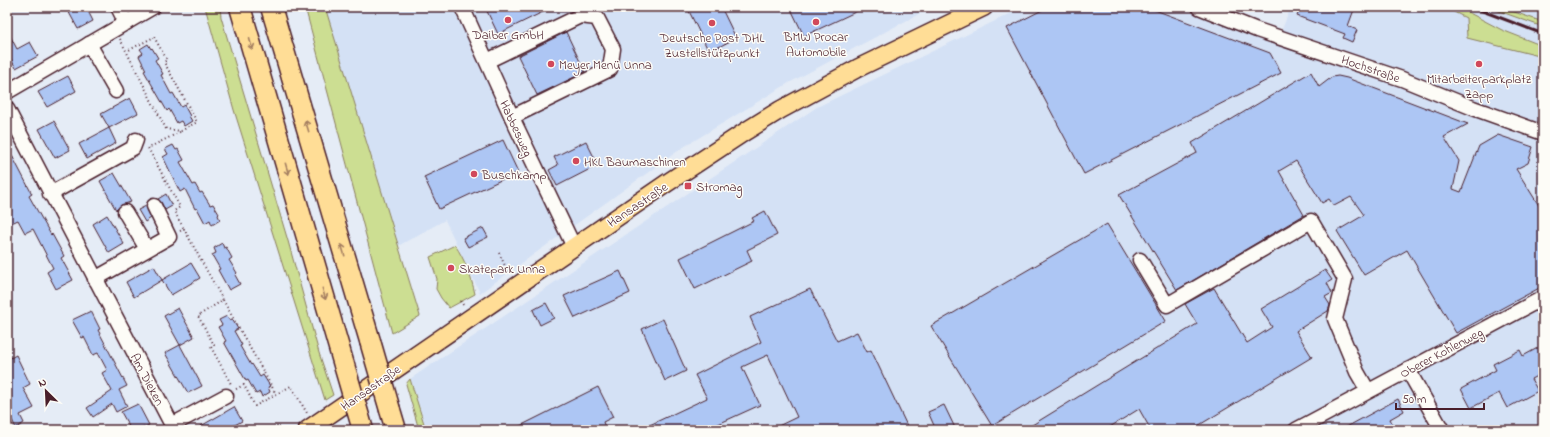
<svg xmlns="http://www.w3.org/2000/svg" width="1550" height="437" viewBox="0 0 1550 437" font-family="'Indie Flower',sans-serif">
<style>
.built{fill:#d4e1f5}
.green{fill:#ccde92;stroke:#8b7e5e}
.building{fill:#adc6f4;stroke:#4a1f2b}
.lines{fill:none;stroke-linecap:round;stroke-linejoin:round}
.minor-casing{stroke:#4a1f2b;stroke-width:17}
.major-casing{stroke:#4a1f2b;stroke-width:20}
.highway-casing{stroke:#4a1f2b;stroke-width:23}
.path{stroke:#4a1f2b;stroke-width:2;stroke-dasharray:1 3;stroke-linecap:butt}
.minor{stroke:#fdfcf7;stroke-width:14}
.major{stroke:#ffdd96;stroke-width:17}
.highway{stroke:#ffdd96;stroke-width:20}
.rail{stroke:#4a1f2b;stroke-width:3}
.highway-bridge-casing{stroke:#4a1f2b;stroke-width:23;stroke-linecap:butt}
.highway-bridge{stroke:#ffdd96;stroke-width:20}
.oneway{stroke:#a47e60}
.poi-dot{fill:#d1495b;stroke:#fdfcf7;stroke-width:1.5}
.labels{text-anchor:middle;stroke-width:3;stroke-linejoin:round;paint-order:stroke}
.poi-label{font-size:13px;fill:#4a1f2b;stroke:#fdfcf7;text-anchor:start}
.street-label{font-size:13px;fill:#4a1f2b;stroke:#fdfcf7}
</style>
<rect width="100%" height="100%" fill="#e5ecf6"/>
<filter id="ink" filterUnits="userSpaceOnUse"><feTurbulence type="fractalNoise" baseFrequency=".025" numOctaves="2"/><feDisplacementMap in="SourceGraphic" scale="8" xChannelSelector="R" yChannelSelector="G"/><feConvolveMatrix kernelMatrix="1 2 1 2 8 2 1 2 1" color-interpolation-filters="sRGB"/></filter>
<g filter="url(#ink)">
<g class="built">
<path d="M325 7H932L787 84 682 148 480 293 445 220 398 246Z"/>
<path d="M1024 7H1178L1276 44 1291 7H1444L1466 18 1467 38 1543 57V430H1290L1324 411 1289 430H427L410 379 817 107Z"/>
<path d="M1458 7H1488L1543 27V46L1502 30Z"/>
<path d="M1500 7H1543V22L1516 13Z"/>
</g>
<g class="green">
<path d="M205 7H220L221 17 288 241 319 353 333 395 325 400 234 110Z"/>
<path d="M305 7H325L420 316 392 333Z"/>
<path d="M1444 7H1458L1502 30 1543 46V57L1467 38 1466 18Z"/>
<path d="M1488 7H1500L1543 22V27Z"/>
<path d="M455 245C465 260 471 276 475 294L449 308 441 298 436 289 437 279 430 257Z"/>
<path d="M410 379 426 430H419L406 384Z"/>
</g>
<g class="building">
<path d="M66 7H86L93 21 78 29Z"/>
<path d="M485 7H553L498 34Z"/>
<path d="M687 7H721L736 38 709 52Z"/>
<path d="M790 7H866L804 36Z"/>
<path d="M1048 7H1147L1270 53 1281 73 1084 174 1007 28Z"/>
<path d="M1301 7H1355L1348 26 1357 30 1352 42 1343 38 1345 34 1297 16Z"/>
<path d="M7 30 17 49 30 42 38 56 16 68 7 52Z"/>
<path d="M566 32 585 72 537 95 518 56Z"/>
<path d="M148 44 151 49 152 48 158 58 155 60 163 74 161 75 171 94 173 93 181 107 184 105 190 116H189L192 121 184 126 181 121 177 123 169 109 167 111 144 71 146 70 139 56 143 53 140 49Z"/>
<path d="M1311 72 1319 87 1332 77 1338 76 1347 78 1468 124 1444 137 1459 161 1453 189 1461 192 1479 146 1498 135 1533 147 1528 163 1516 169 1543 212V286L1456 333 1407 250 1364 275 1337 231 1364 215 1351 197 1334 206 1329 199 1322 203 1296 161 1279 171 1304 215 1177 290 1119 195 1197 153 1192 143Z"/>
<path d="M68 76 76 91 47 107 38 92Z"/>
<path d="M130 98 138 113 109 128 101 114Z"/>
<path d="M54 121 70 150 55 158 39 129Z"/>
<path d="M109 128 116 143 87 159 79 144Z"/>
<path d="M503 140 518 172 439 209 424 177Z"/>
<path d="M586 141 598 165 557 186 549 170 558 165 554 157Z"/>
<path d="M173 145 176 150 178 149 184 160 180 162 193 185 195 184 200 193 202 192 210 205 213 204 219 214 218 215 220 220 212 225 210 220 205 223 197 208 195 209 185 189 180 192 163 157 168 154 165 149Z"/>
<path d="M7 146 32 194 29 196 51 235 52 234 64 256 61 258 73 280 56 289 47 272 53 268 33 229 25 233 18 220 7 225V214L11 212 7 203Z"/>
<path d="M114 173 131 202 121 205 116 210 100 181Z"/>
<path d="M166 194 172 206 165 210 161 202 158 199Z"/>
<path d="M146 206 151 218 145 222 138 210Z"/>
<path d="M765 211 777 235 747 250 752 261 695 289 680 258 754 221 752 218Z"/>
<path d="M107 215 124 244 109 253 93 224Z"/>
<path d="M1107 224 1166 321 992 426 931 326Z"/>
<path d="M483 228 488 237 468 247 463 238Z"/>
<path d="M222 243 224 248 226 247 232 258 229 260 237 273 235 275 240 284 229 290 218 270 220 269 212 255 216 253 214 248Z"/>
<path d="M191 263 200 278 171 295 162 280Z"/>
<path d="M154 266 162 280 134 297 126 282Z"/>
<path d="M1325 270 1332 280 1327 283 1332 293 1325 297 1330 305 1328 311 1296 331 1312 357 1191 430H1151L1139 409 1105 430H1024L1197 324 1185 304 1214 288 1247 343 1272 327 1261 309Z"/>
<path d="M620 271 630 293 575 318 564 296Z"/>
<path d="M810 289 837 341 857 332 867 352 871 350 909 430H770L797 417 768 355 742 367 760 405 705 430H639L707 398 695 375 761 342 750 317Z"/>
<path d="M546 303 554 318 540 325 533 310Z"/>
<path d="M178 308 194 337 180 345 164 316Z"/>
<path d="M91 311 100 329 98 330 127 386 119 390 127 406 116 412 112 404 93 417 87 408 112 391 102 373 107 370 98 353 93 355 84 337 82 338 72 320Z"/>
<path d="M227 316 230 320 232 319 238 329 234 331 242 345 240 346 251 365 252 364 260 377 263 375 270 386 268 387 270 392 262 397 260 392 256 394 248 380 246 381 224 342 226 341 218 327 222 325 219 320Z"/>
<path d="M663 319 686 371 665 381 642 329Z"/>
<path d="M180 345 202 386 188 393 165 353Z"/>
<path d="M1543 345V373L1531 379 1538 391 1507 408 1499 393 1471 408 1461 389 1496 370 1493 364 1520 350 1523 356Z"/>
<path d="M16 355 30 384 23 388 34 408 20 415 24 423 16 428 7 410V360Z"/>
<path d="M598 387 613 417 603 422 606 430H512Z"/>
<path d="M1398 399 1404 411 1390 419 1396 430H1341Z"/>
<path d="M138 404 149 425 139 430H131L121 412Z"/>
<path d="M944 405 956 430H936L928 412Z"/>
<path d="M234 407 242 421 226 430H194Z"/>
</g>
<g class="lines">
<defs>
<g id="minor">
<path d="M118 7 126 23"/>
<path d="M462 7 516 126 574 247"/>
<path d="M1199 7 1257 30 1402 79 1473 108 1543 133"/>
<path d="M89 44 116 91"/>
<path d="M487 61 580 16 597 18 613 49 610 69 512 117"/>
<path d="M7 92 153 7"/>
<path d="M7 109 172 425 226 396"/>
<path d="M50 194 133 148 136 140"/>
<path d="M125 212 147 249"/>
<path d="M1140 260 1167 305 1311 221 1345 279 1335 319 1357 372 1368 391"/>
<path d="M95 279 169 237 154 206"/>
<path d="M1408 370 1442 430"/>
<path d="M1296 430 1543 298"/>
</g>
<path id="major" d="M307 430 667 183 746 131 780 110 858 68 984 7"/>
<g id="highway">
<path d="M240 7 344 365"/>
<path d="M271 7 370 341"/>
<path d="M390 410 396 430"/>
</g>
</defs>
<use href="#minor" class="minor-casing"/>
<use href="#major" class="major-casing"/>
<use href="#highway" class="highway-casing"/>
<g class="path">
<path d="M120 39 166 129 181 131 197 122 164 62 167 60 154 37 127 51"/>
<path d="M180 132 148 148 180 207 174 211 184 229"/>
<path d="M180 231 184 229 223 300 198 316 214 345 211 347 231 384"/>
<path d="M499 253 509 274"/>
<path d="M223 300 276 394"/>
<path d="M460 301 464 306"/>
<path d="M236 389 244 385 255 406 291 386 307 413"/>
</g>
<use href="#minor" class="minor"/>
<use href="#major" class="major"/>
<use href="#highway" class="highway"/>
<path class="rail" d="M1472 7 1543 34"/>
<defs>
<g id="highway-bridge">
<path d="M370 341 390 410"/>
<path d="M344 365 363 430"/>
</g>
</defs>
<use href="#highway-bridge" class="highway-bridge-casing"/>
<use href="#highway-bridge" class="highway-bridge"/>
</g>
<defs><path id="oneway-shaft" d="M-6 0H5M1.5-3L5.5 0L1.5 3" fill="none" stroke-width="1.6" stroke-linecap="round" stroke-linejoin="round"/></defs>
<g class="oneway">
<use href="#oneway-shaft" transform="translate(251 44) rotate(74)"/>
<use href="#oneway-shaft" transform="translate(307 126) rotate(-107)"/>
<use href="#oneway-shaft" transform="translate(287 169) rotate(74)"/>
<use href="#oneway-shaft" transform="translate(343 250) rotate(-107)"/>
<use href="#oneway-shaft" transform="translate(324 294) rotate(74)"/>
</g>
</g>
<g class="poi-dot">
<circle cx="508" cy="20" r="4"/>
<circle cx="816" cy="22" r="4"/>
<circle cx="712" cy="23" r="4"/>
<circle cx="551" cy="64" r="4"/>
<circle cx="1479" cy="64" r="4"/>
<circle cx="576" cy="161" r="4"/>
<circle cx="474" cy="174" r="4"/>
<rect x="684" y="182" width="8" height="8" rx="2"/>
<circle cx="451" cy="268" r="4"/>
</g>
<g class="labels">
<g class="poi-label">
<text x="508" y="39" text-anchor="middle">Daiber GmbH</text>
<text x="816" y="41" text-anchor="middle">BMW Procar<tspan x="816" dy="15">Automobile</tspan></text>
<text x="712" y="42" text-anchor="middle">Deutsche Post DHL<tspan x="712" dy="15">Zustellstützpunkt</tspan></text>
<text x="559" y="69">Meyer Menü Unna</text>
<text x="1479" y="83" text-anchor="middle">Mitarbeiterparkplatz<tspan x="1479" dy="15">Zapp</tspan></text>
<text x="584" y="166">HKL Baumaschinen</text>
<text x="482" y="179">Buschkamp</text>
<text x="696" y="191">Stromag</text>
<text x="459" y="273">Skatepark Unna</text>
</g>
<g class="street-label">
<text transform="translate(1371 68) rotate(19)" y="5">Hochstraße</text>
<text transform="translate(517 128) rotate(65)" y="5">Habbesweg</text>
<text transform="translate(637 204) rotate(-34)" y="5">Hansastraße</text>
<text transform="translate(1441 352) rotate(-28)" y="5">Oberer Kohlenweg</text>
<text transform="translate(148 379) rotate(62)" y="5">Am Dieken</text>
<text transform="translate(370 387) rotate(-35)" y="5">Hansastraße</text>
</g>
</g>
<rect width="1550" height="437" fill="none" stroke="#fdfcf7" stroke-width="24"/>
<rect x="12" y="12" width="1526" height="413" fill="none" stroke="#4a1f2b" stroke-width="1.5" filter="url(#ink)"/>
<g transform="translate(46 391) rotate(336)" stroke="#fdfcf7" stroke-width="3" paint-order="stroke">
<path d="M0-3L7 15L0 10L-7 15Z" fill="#4a1f2b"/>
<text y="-6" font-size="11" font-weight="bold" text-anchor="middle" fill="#4a1f2b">N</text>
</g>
<path d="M1396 403v6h88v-6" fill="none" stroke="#4a1f2b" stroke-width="2"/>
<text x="1402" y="403" font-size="12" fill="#4a1f2b" stroke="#fdfcf7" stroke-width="3" paint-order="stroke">50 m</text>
</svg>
